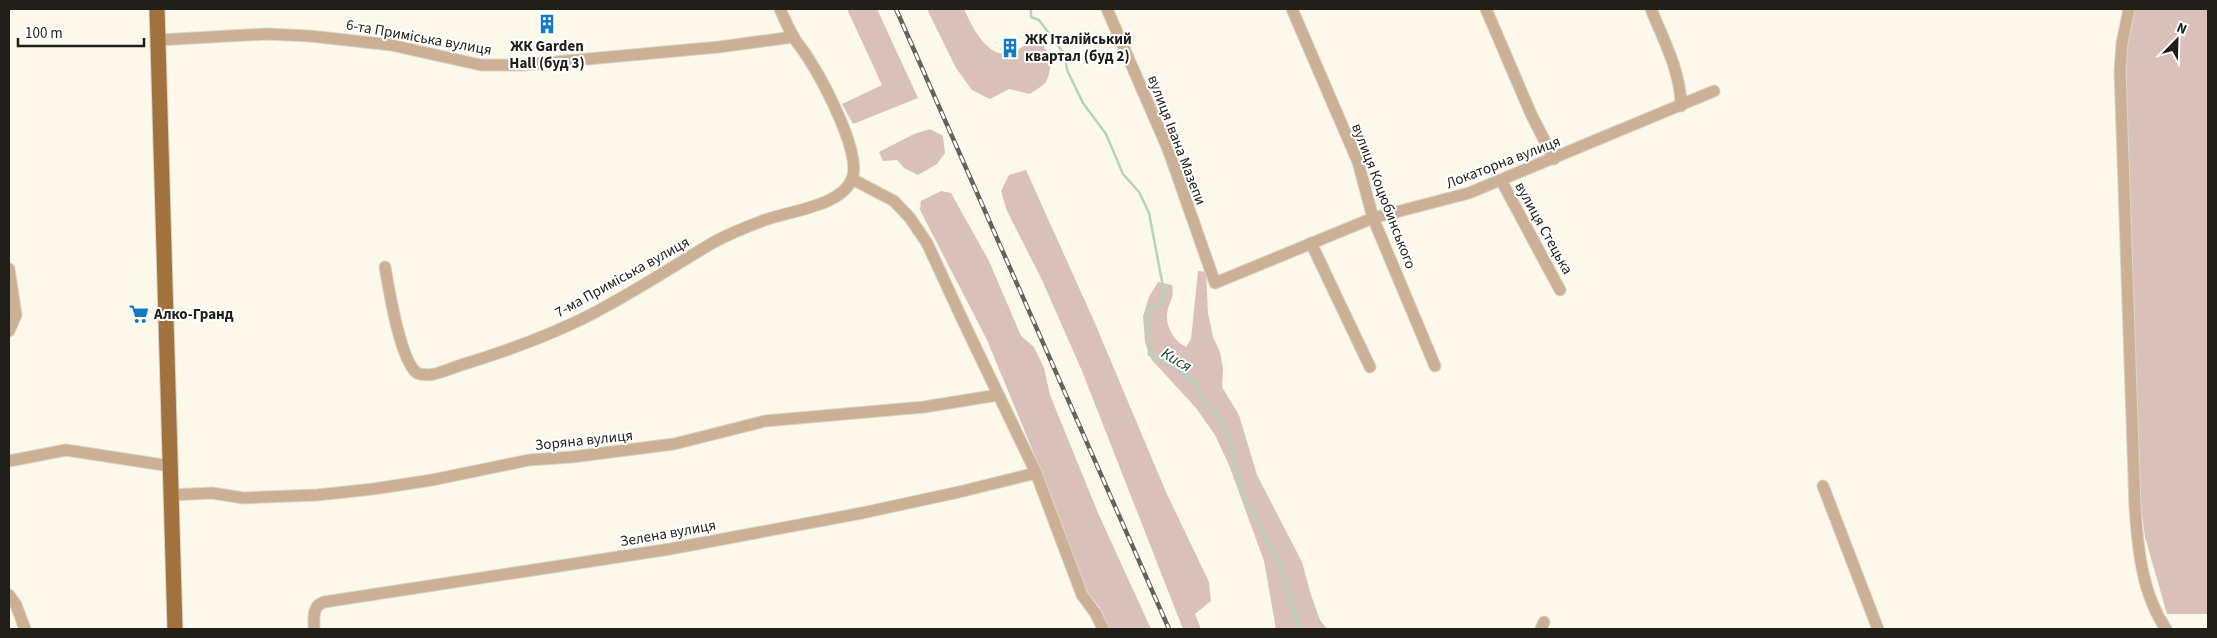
<svg xmlns="http://www.w3.org/2000/svg" width="2217" height="638" viewBox="0 0 2217 638" font-family="'Source Sans 3',sans-serif">
<style>
.green{fill:#d9c1ba}
.lines{fill:none;stroke-linecap:round;stroke-linejoin:round}
.stream{stroke:#b1d4bf;stroke-width:2.5}
.minor-casing{stroke:#d9d6c9;stroke-width:13}
.major-casing{stroke:#d9d6c9;stroke-width:17}
.minor{stroke:#cbb095;stroke-width:11}
.major{stroke:#a1723d;stroke-width:15}
.rail-casing{stroke:#64635a;stroke-width:4.5}
.rail{stroke:#fff;stroke-width:2.5;stroke-dasharray:8;stroke-linecap:butt}
.labels{text-anchor:middle;stroke-width:4;stroke-linejoin:round;paint-order:stroke}
.street-label{font-size:15px;fill:#1f1e19;stroke:#fff}
.poi-label{font-size:15px;font-weight:bold;fill:#1f1e19;stroke:#fff;text-anchor:start}
.water-label{font-size:16px;font-style:italic;fill:#0d3a24;stroke:#fff}
</style>
<rect width="100%" height="100%" fill="#fcf9ea"/>
<g class="green">
<path d="M847 9H877L918 98 853 124 842 104 882 85Z"/>
<path d="M927 9H964C972 26 988 62 1013 52 1022 48 1029 42 1038 39 1050 51 1054 66 1046 82 1043 86 1035 90 1030 94L1009 89 990 99 972 90 956 68Z"/>
<path d="M2135 9H2208V614H2167L2145 537 2141 507 2123 68Z"/>
<path d="M930 129 943 136 945 153 937 164 918 175 904 168 897 160 883 161 879 152 914 134Z"/>
<path d="M1026 170 1094 321 1166 492 1209 582 1211 601 1195 614 1201 629H1183L1082 371 1042 280 1007 211 1001 191 1009 175Z"/>
<path d="M941 191 951 193 989 261 1021 336 1034 347 1044 368 1050 395 1098 513 1151 629H1109L1100 608 1086 590 1047 485 987 340 920 210 921 201Z"/>
<path d="M1198 271 1206 272 1208 313 1213 337 1220 352 1223 369 1222 387 1239 415 1257 475 1302 562 1311 595 1320 620 1327 629H1276L1264 561 1229 465 1215 435 1196 408 1151 359 1145 342 1143 316 1149 297 1158 282 1172 285C1175 299 1168 302 1167 315 1166 328 1175 342 1186 347L1191 339Z"/>
</g>
<g class="lines">
<path class="stream" d="M1031 9V17L1039 20 1065 55 1067 70 1083 103 1106 134 1123 174 1139 192 1149 213 1164 292V301L1147 311 1149 355 1172 365 1193 381 1201 398 1224 424 1244 497 1282 569 1297 622 1303 629"/>
<defs>
<g id="minor">
<path d="M1107 9 1168 149 1215 283 1373 218 1469 193 1714 91"/>
<path d="M1292 9 1358 162 1373 218 1435 366"/>
<path d="M1486 9 1531 114 1554 159"/>
<path d="M1651 9C1663 39 1681 72 1681 106"/>
<path d="M2129 9 2122 43 2120 71 2135 508C2138 550 2142 594 2166 629"/>
<path d="M158 40 267 34 310 36 391 45 481 65H522L719 47 793 37"/>
<path d="M852 179 894 201 910 218 927 243 963 321 1036 473 1082 595 1096 614 1103 629"/>
<path d="M1501 180 1560 290"/>
<path d="M1311 243 1370 367"/>
<path d="M385 267C389 290 400 360 417 373 430 379 448 369 461 365 501 353 542 338 580 320 627 297 670 268 714 242 729 234 746 227 762 221 787 211 841 207 852 179 862 154 824 83 810 61 805 52 798 45 793 36 788 27 784 18 780 9"/>
<path d="M9 269 16 315 9 331"/>
<path d="M9 461 66 450 170 466"/>
<path d="M1823 486 1878 629"/>
<path d="M171 495 212 493 244 498 264 497 317 495 373 489 432 480 529 460 572 457 674 444 765 421 924 407 998 395"/>
<path d="M9 595 16 605 25 629"/>
<path d="M314 629C314 618 312 606 324 602L670 549 862 513 959 492 1036 473"/>
<path d="M1541 629 1544 622"/>
</g>
<path id="major" d="M157 9 175 629"/>
</defs>
<use href="#minor" class="minor-casing"/>
<use href="#major" class="major-casing"/>
<use href="#minor" class="minor"/>
<use href="#major" class="major"/>
<defs>
<path id="rail" d="M896 9 1169 629"/>
</defs>
<use href="#rail" class="rail-casing"/>
<use href="#rail" class="rail"/>
</g>
<defs>
<symbol id="building-bare" viewBox="-9 -9 18 18"><path d="M-4-6H4V6H1V3H-1V6H-4ZM-2.5-4.3h1.7v1.8h-1.7ZM.8-4.3h1.7v1.8H.8ZM-2.5-1h1.7V.8h-1.7ZM.8-1h1.7V.8H.8Z" fill="#157ac5" stroke="#fff" stroke-width="2.5" paint-order="stroke"/></symbol>
<symbol id="supermarket-bare" viewBox="-9 -9 18 18"><path d="M-6-5.5h2.5l.6 2H6L4.5 2H-2.5L-4.4-4H-6ZM-1.5 3.2a1.3 1.3 0 1 0 .1 0ZM3 3.2a1.3 1.3 0 1 0 .1 0Z" fill="#157ac5" stroke="#fff" stroke-width="2.5" paint-order="stroke"/></symbol>
</defs>
<g fill-rule="evenodd">
<use href="#building-bare" x="533" y="10" width="28" height="28"/>
<use href="#building-bare" x="996" y="34" width="28" height="28"/>
<use href="#supermarket-bare" x="125" y="300" width="28" height="28"/>
</g>
<g class="labels">
<g class="street-label">
<text transform="translate(419 37) rotate(10)" y="5">6-та Приміська вулиця</text>
<text transform="translate(1177 140) rotate(69)" y="5">вулиця Івана Мазепи</text>
<text transform="translate(1503 162) rotate(-21)" y="5">Локаторна вулиця</text>
<text transform="translate(1384 196) rotate(69)" y="5">вулиця Коцюбинського</text>
<text transform="translate(1544 228) rotate(61)" y="5">вулиця Стецька</text>
<text transform="translate(622 277) rotate(-29)" y="5">7-ма Приміська вулиця</text>
<text transform="translate(584 440) rotate(-6)" y="5">Зоряна вулиця</text>
<text transform="translate(668 533) rotate(-10)" y="5">Зелена вулиця</text>
</g>
<g class="poi-label">
<text x="1025" y="44">ЖК Італійський<tspan x="1025" dy="17">квартал (буд 2)</tspan></text>
<text x="547" y="51" text-anchor="middle">ЖК Garden<tspan x="547" dy="17">Hall (буд 3)</tspan></text>
<text x="154" y="319">Алко-Гранд</text>
</g>
<g class="water-label">
<text transform="translate(1177 359) rotate(31)" y="6">Кися</text>
</g>
</g>
<rect width="2217" height="638" fill="none" stroke="#1f1e19" stroke-width="20"/>
<g transform="translate(2177 40) rotate(23)" stroke="#ffffff" stroke-width="4" paint-order="stroke">
<path d="M0-4L9 19L0 12L-9 19Z" fill="#1f1e19"/>
<text y="-8" font-size="14" font-weight="bold" text-anchor="middle" fill="#1f1e19">N</text>
</g>
<path d="M18 38v8h126v-8" fill="none" stroke="#1f1e19" stroke-width="2.5"/>
<text x="25" y="38" font-size="15" fill="#1f1e19" stroke="#ffffff" stroke-width="4" paint-order="stroke">100 m</text>
</svg>
